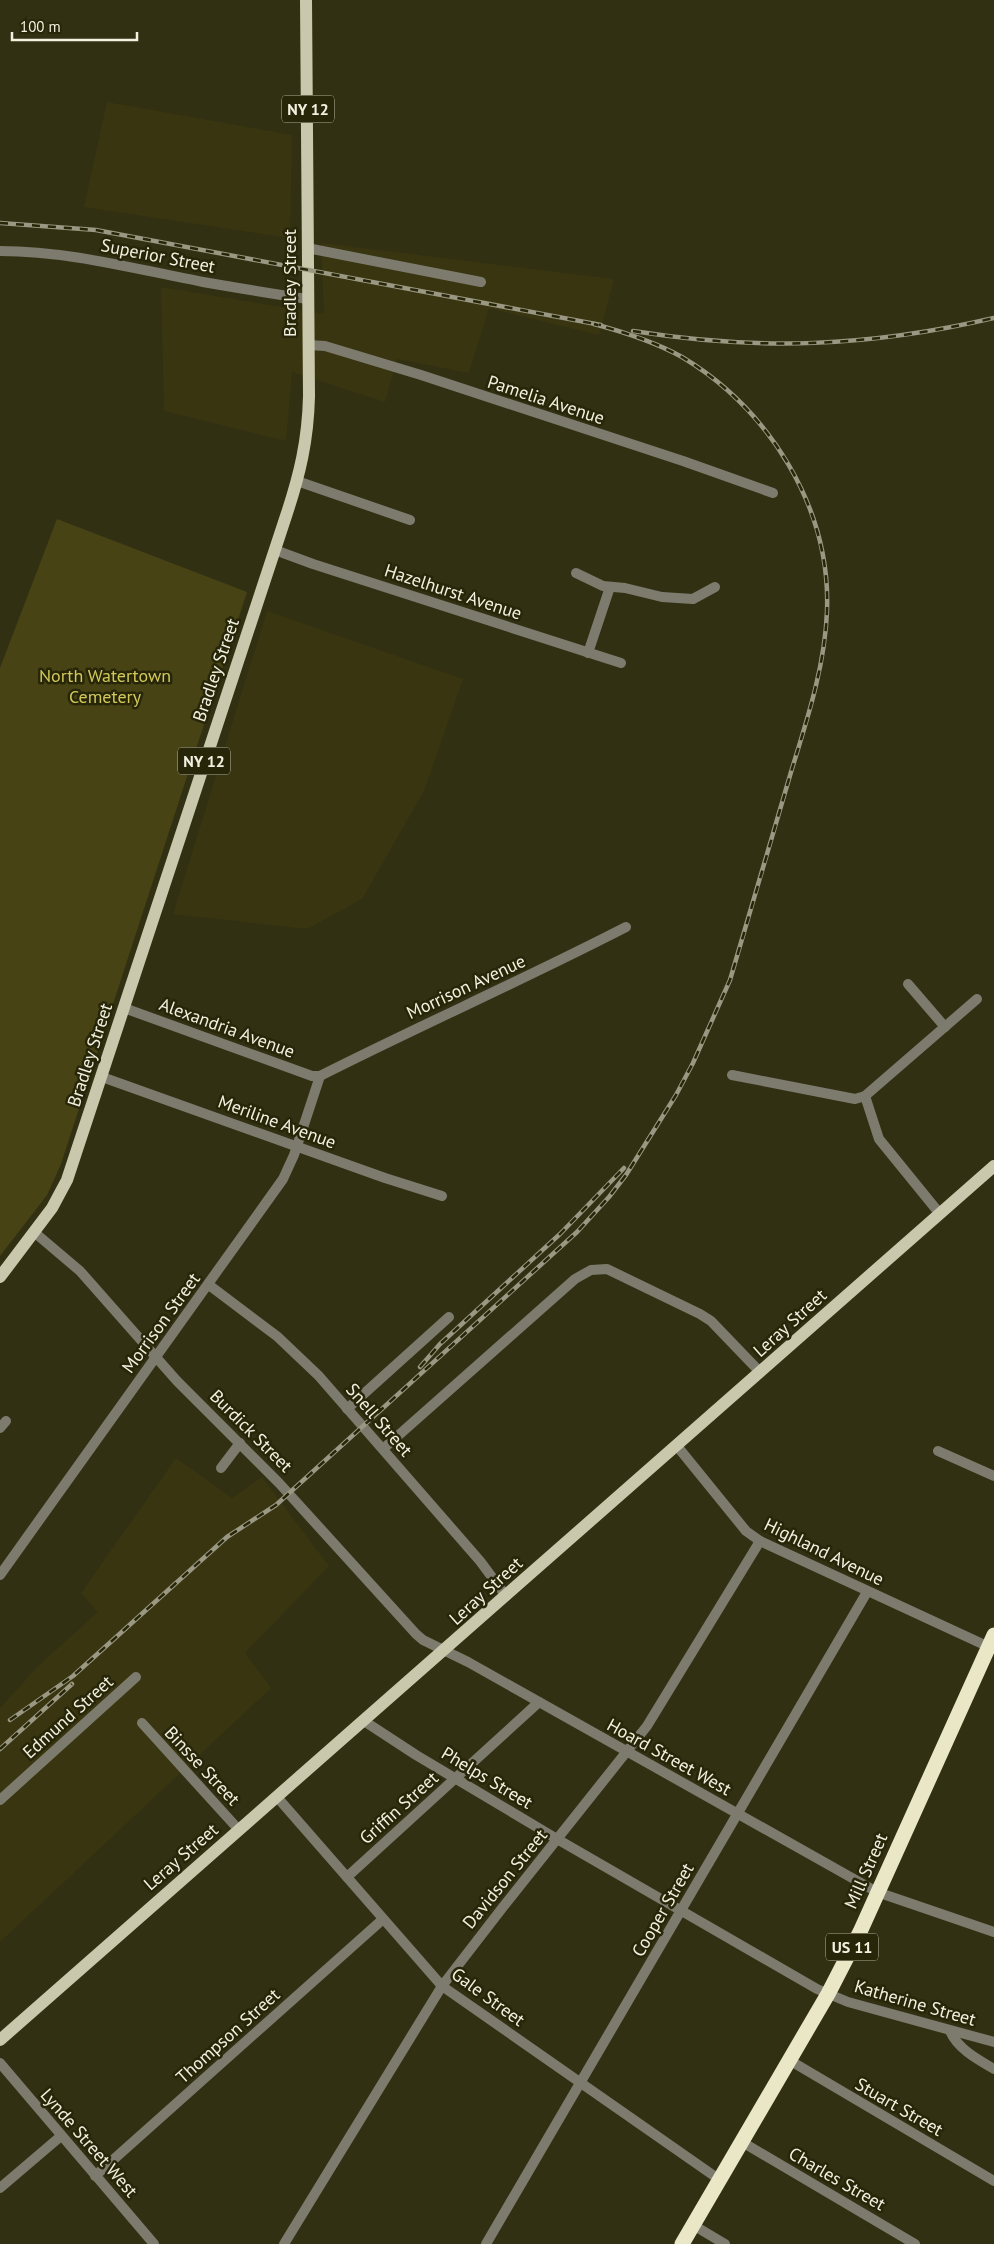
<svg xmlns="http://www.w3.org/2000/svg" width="994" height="2244" viewBox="0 0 994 2244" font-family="'PT Sans',sans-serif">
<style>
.built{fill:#383510}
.green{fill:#474315}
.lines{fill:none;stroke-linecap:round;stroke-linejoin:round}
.minor{stroke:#7c7b6e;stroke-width:10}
.major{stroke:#cac8ac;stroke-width:12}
.highway{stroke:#e9e7c5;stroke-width:15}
.rail-casing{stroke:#9a9882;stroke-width:4.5}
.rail{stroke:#282609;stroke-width:2.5;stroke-dasharray:8;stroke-linecap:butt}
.labels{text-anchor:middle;stroke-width:5;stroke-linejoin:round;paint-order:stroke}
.shield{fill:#282609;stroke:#b5b4a0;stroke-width:1}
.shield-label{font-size:16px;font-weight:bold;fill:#f2f1e0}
.street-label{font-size:18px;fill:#f2f1e0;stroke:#282609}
.park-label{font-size:18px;fill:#d2c95a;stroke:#282609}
</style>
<rect width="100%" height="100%" fill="#323013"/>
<g class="built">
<path d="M107 102 292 135 290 238 84 207Z"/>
<path d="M321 243 614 279 599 335 489 308 469 373 397 359 385 402 292 372 286 441 164 411 161 287 324 314Z"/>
<path d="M267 611 463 679 424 791 362 899 307 929 173 914Z"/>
<path d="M176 1458 232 1498 262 1477 329 1566 245 1653 271 1688 0 1942V1708L39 1665 98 1612 81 1593Z"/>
</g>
<path class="green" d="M57 519 247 592 61 1164 47 1195 0 1256V668Z"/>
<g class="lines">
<g class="minor">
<path d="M307 248 481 282"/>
<path d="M0 251C69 251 135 269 203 282 238 288 273 294 308 299"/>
<path d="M308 345 325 346 421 375 683 461 773 493"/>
<path d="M297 481 410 520"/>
<path d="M275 550 313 564 621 663"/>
<path d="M576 573 603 586 625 588 662 597 693 599 715 587"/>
<path d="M588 653 610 587"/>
<path d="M908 984 945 1027"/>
<path d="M124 1008 312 1076H320"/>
<path d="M732 1075 855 1099 865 1096 977 999"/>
<path d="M320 1076C421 1025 525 979 626 927"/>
<path d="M102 1077 385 1178 442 1196"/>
<path d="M865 1096 879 1139 940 1214"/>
<path d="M34 1232 80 1271 177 1381 279 1483 416 1634 423 1640 468 1662 877 1892 994 1932"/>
<path d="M209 1285 278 1337 318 1375 480 1561 506 1596"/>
<path d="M347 1409 449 1317"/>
<path d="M0 1428 6 1421"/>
<path d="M677 1446 746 1531 760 1541 989 1647"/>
<path d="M383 1449 575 1279 591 1270 607 1269 700 1314 711 1321 760 1372"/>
<path d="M938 1451 994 1476"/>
<path d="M221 1468 240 1443"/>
<path d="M0 1575 283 1179 294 1155 320 1076"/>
<path d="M364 1721 416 1755 557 1839 817 1989 848 2002 994 2042"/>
<path d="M142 1723 239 1830"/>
<path d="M277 1797 442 1986 720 2180"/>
<path d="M0 1800 136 1677"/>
<path d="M347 1877 539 1702"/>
<path d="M950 2031C958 2049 977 2059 994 2069"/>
<path d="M789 2060 994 2181"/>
<path d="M0 2063 154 2244"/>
<path d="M742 2142 915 2244"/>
<path d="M95 2176 382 1920"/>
<path d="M0 2188 61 2136"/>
<path d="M693 2225 725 2244"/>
<path d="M284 2244 442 1986 503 1907 647 1726 760 1541"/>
<path d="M486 2244 867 1592"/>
</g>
<g class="major">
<path d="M0 1277 52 1208 67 1180 286 516C300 474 308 440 309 396L306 0"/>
<path d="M0 2040 994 1166"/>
</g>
<path class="highway" d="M682 2244 828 1994 860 1932 994 1635"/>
<defs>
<g id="rail">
<path d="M0 223 96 230 601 325"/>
<path d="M633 331C759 351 869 347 994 318"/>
<path d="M420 1367 440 1344 560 1234 624 1168"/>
<path d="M10 1720 73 1676 227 1537 276 1505 577 1232 609 1197 626 1175 676 1095 693 1063 730 980C751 910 771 841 791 772 807 720 825 666 827 611 831 508 769 409 682 357 655 342 624 332 594 324"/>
<path d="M0 1749 72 1684"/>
</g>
</defs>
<use href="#rail" class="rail-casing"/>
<use href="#rail" class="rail"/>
</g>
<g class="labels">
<g class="shield">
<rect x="282" y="95.5" width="52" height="27" rx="4"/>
<rect x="178" y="747.5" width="52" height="27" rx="4"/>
<rect x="826" y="1933.5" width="52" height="27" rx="4"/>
</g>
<g class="shield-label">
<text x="308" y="115">NY 12</text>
<text x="204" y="767">NY 12</text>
<text x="852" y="1953">US 11</text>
</g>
<g class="street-label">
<text transform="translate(158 256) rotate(11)" y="6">Superior Street</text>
<text transform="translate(290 283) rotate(-90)" y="6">Bradley Street</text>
<text transform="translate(546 400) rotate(18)" y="6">Pamelia Avenue</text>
<text transform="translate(453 592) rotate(18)" y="6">Hazelhurst Avenue</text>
<text transform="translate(216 670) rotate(-71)" y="6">Bradley Street</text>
<text transform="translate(466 987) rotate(-25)" y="6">Morrison Avenue</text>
<text transform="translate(227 1028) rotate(20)" y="6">Alexandria Avenue</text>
<text transform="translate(90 1055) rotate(-72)" y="6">Bradley Street</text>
<text transform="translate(277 1122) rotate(20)" y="6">Meriline Avenue</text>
<text transform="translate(161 1323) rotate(-54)" y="6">Morrison Street</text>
<text transform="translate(790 1323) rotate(-42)" y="6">Leray Street</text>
<text transform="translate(379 1420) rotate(49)" y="6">Snell Street</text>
<text transform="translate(251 1431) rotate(45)" y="6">Burdick Street</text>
<text transform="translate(824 1552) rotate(26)" y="6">Highland Avenue</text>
<text transform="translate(486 1591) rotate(-42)" y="6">Leray Street</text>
<text transform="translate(68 1717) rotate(-42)" y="6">Edmund Street</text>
<text transform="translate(669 1757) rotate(29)" y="6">Hoard Street West</text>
<text transform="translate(202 1766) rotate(47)" y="6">Binsse Street</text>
<text transform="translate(487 1778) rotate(31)" y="6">Phelps Street</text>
<text transform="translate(399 1808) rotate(-42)" y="6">Griffin Street</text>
<text transform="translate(181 1857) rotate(-41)" y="6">Leray Street</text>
<text transform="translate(866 1871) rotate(-66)" y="6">Mill Street</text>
<text transform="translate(505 1879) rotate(-51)" y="6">Davidson Street</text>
<text transform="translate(663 1910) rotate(-60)" y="6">Cooper Street</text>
<text transform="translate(488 1997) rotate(36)" y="6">Gale Street</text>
<text transform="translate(915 2003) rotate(16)" y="6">Katherine Street</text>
<text transform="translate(228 2036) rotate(-42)" y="6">Thompson Street</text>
<text transform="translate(899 2107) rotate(30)" y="6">Stuart Street</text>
<text transform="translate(89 2143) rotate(49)" y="6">Lynde Street West</text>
<text transform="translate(837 2179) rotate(30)" y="6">Charles Street</text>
</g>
<g class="park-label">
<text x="105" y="682">North Watertown<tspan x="105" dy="21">Cemetery</tspan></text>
</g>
</g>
<path d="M12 32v8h125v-8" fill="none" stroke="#f2f1e0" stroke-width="2.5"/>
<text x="20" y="32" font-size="15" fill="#f2f1e0" stroke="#282609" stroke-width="4" paint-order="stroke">100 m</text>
</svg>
